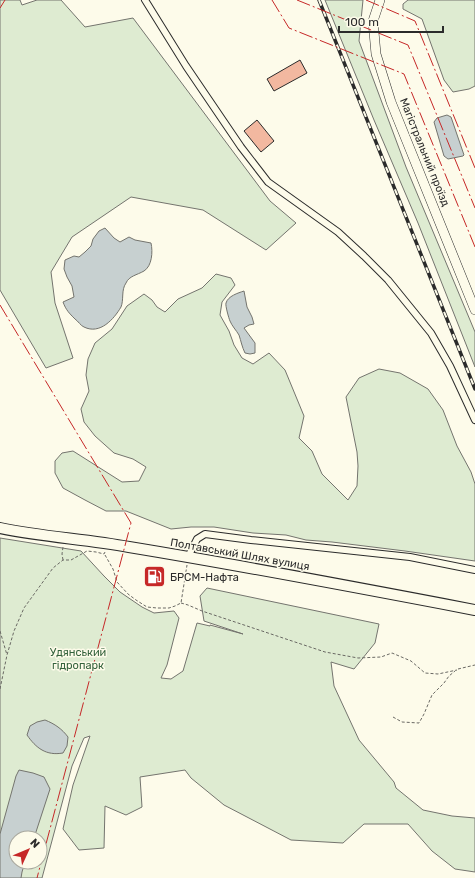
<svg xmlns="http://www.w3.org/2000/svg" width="475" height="878" viewBox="0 0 475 878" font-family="Rubik,sans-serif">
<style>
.green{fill:#deebd1;stroke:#74746e;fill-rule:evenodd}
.water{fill:#c7d0d0;stroke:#74746e}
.building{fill:#f2b8a0;stroke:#2b2b2b}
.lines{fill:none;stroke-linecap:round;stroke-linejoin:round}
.street-casing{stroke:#2b2b2b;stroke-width:8}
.secondary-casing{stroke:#2b2b2b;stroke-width:10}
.primary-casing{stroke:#2b2b2b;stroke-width:12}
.path{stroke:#6a6964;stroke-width:1;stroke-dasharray:3 2;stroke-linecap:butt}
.street{stroke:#fdfbea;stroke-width:6}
.secondary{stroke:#fdfbea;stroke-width:9}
.primary{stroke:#fdfbea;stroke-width:10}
.rail-casing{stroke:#2b2b2b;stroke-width:3.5}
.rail{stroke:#fdfbea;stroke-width:2;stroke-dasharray:6;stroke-linecap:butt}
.power{stroke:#c62828;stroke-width:1;stroke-dasharray:14 3 2 3;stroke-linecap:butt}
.labels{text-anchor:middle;stroke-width:3;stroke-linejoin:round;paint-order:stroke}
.street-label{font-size:11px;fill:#2b2b2b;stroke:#fdfbea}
.poi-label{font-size:11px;fill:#2b2b2b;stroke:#fdfbea;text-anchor:start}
.park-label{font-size:11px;fill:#34623c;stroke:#fdfbea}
</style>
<rect width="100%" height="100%" fill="#fdfbea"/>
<g class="green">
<path d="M0 0H20L22 5 37 0H61L85 27 133 18 270 201 296 223 266 250 203 210 131 197 72 237 51 272 55 303 73 358 46 368 0 290Z"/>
<path d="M325 0H363L359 41 406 167 475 332V367L418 223 374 120Z"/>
<path d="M408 0H475V86L469 89 453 92 444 80 422 19 403 9V4Z"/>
<path d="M216 274 231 278 235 285 222 302 220 315 229 331 234 345 242 358 253 364 269 353 285 370 304 416 299 438 312 451 322 474 348 500 357 486 358 466 357 452 346 397 359 378 379 369 400 373 428 389 443 410 457 446 471 472 475 484V561L405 551 332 542 306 540 286 535 253 533 214 527H191L171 529 126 511H106L85 500 63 488 55 473V461L62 453 73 451 122 482 139 481 146 467 133 459 114 453 95 436 84 422 81 409 89 391 86 375 88 359 95 343 112 329 127 306 144 294 152 300 157 307 165 312 178 299 202 288Z"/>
<path d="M0 538 81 551 104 576 120 592 142 607 154 613 174 611 179 618 167 665 161 678 171 679 183 671 197 623 210 626V625L243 634 204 621 200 596 207 588 379 624 375 643 354 669 331 662 334 686 359 740 394 782 396 788 423 810 452 816 475 818V872L455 869 432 851 408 824H364L343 843 291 840 224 805 191 778 185 770 140 777 142 807 126 815 105 806 104 848 79 850 63 829 73 785 90 736 84 738 72 766 42 878H0ZM16 838H40V862H16Z"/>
</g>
<g class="water">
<path d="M447 115 451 117 464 155 463 156 448 159 444 156 434 122 437 118Z"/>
<path d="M105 228 114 238 120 242 129 237 135 240 151 243C153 252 152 266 144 271 137 275 129 276 126 283 121 290 124 300 121 307 114 319 100 335 84 327 81 326 78 321 75 319 69 313 66 310 63 302L74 297 72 286 67 277 64 269 65 260 74 256 79 257 85 252 91 246 93 239 99 231Z"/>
<path d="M244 291 247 307 252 317 254 324 249 325 244 328 255 343V353L250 354 245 353C242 347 241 341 239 335 236 330 232 326 230 321 229 319 225 305 226 303 228 296 238 293 244 291Z"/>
<path d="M45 720C55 724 62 729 68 737L67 746 63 753C46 756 36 748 27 735L30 726 37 722Z"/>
<path d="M19 770 33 773 44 777 50 789 34 838H16V862H25L22 872 21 878H0V834L16 776Z"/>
</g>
<g class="building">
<path d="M300 60 307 73 274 91 267 79Z"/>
<path d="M257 120 274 141 261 152 244 131Z"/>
</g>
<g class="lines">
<defs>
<g id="street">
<path d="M145 0 186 66 241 147 268 182 338 232 364 256 388 280 431 333 450 366 475 420"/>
<path d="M188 557 197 539 205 534 251 540 410 557 475 570"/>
</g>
<path id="secondary" d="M380 0 373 21 376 54 391 102 475 310"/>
<path id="primary" d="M0 528C43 537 86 539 129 547 245 566 360 588 475 610"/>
</defs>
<use href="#street" class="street-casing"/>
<use href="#secondary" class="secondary-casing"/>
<use href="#primary" class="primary-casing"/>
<g class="path">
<path d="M105 555 113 569 117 582 128 594 136 600 147 607 157 608H169L175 606 181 603 187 565"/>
<path d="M63 560 62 554 63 547"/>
<path d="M181 603 188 605 202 611 325 652 358 658 381 657 392 653 411 661 425 673 438 674 457 670"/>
<path d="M0 631 7 655"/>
<path d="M458 669 475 665"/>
<path d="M0 689 7 655 14 631 24 608 53 568 63 560H71L87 551 96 552 104 554 105 552"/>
<path d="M393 717 402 722 419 723 424 714 432 695 444 683 449 676 455 671"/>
</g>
<use href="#street" class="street"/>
<use href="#secondary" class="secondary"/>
<use href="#primary" class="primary"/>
<defs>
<path id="rail" d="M319 0 475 389"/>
</defs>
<use href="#rail" class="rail-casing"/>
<use href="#rail" class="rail"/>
<g class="power">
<path d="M272 0 289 28 404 74 475 247"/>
<path d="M297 0 408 45 475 208"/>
<path d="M366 0 415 21 475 168"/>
<path d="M0 8 5 0"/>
<path d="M0 305 131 523 37 878"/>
</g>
</g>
<defs>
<symbol id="fuel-square" viewBox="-11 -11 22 22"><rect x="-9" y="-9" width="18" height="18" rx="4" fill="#c62828" stroke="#fdfbea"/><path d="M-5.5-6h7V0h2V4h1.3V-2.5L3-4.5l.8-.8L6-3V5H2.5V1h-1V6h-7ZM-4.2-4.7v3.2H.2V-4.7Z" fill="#fff"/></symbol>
</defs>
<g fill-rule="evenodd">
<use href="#fuel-square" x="142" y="564" width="25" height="25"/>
</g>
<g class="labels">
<g class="street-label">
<text transform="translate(425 152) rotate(68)" y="4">Магістральний проїзд</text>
<text transform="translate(240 554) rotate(10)" y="4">Полтавський Шлях вулиця</text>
</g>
<g class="poi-label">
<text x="170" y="581">БРСМ-Нафта</text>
</g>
<g class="park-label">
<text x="78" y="656">Удянський<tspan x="78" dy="13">гідропарк</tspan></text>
</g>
</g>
<g transform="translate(28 850) rotate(46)"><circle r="19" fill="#fdfbea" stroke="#a9a89e"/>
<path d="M0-3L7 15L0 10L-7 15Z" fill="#c62828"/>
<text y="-6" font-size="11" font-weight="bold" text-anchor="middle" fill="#2b2b2b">N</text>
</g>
<path d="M339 26v6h104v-6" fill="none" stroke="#2b2b2b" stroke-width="2"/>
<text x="345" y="26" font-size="12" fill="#2b2b2b" stroke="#fdfbea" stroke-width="3" paint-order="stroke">100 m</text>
</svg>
